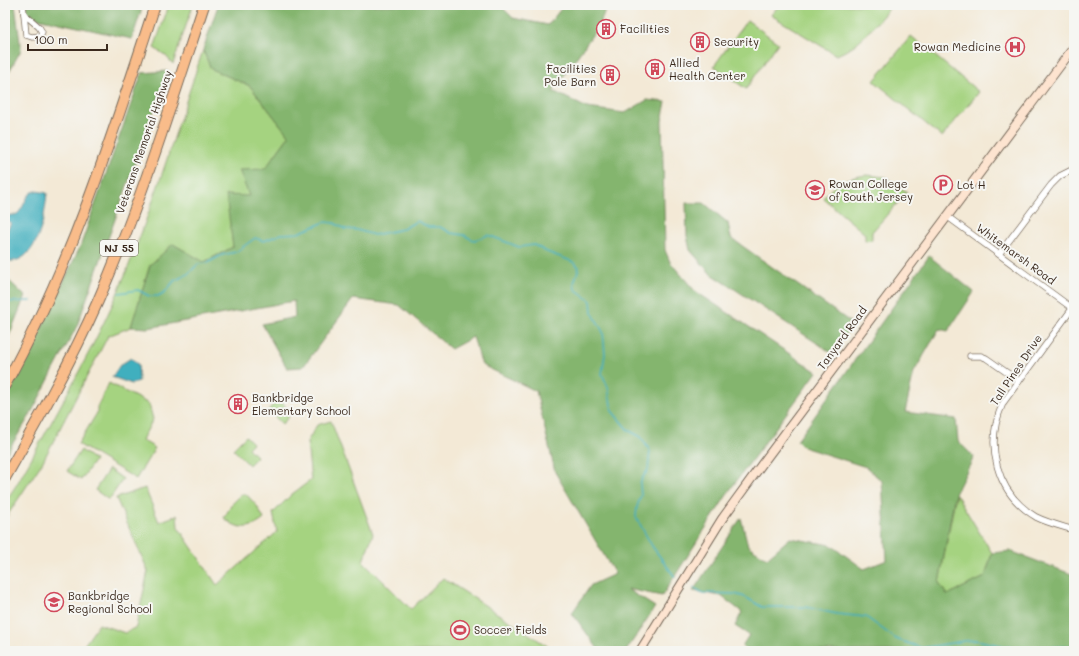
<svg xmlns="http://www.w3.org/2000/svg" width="1079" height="656" viewBox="0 0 1079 656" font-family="Mali,sans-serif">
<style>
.green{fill:#a5d380;stroke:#707e4f}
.forest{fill:#84b56e;stroke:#607046}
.water{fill:#41afbe;stroke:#3e6c6e}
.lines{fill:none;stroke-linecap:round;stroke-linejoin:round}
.stream{stroke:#41afbe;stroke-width:1.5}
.street-casing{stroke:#7b6d5e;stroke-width:7}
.secondary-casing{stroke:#7b6d5e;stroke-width:10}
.highway-casing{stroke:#7b6d5e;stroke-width:12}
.street{stroke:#fff;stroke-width:5.5}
.secondary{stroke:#fde4d0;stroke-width:8}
.highway{stroke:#f9bc8a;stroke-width:10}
.labels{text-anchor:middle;stroke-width:4;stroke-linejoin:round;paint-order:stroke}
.shield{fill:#f6f6f2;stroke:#73675e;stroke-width:1}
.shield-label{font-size:10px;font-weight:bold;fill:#3b2a1e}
.poi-label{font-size:11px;fill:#3b2a1e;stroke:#f6f6f2;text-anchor:start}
.street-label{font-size:11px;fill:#3b2a1e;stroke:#f6f6f2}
</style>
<rect width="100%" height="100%" fill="#f6f6f2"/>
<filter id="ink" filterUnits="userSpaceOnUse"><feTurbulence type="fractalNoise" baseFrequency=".025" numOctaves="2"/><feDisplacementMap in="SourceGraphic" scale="8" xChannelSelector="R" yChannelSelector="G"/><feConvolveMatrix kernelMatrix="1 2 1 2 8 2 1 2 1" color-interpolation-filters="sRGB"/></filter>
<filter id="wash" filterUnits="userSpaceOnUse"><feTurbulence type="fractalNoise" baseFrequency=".012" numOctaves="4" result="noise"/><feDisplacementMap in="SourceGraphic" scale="16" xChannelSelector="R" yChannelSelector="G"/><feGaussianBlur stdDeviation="0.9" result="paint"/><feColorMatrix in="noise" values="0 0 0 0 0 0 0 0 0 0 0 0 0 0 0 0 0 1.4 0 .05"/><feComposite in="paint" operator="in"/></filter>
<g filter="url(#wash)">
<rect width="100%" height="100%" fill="#f3e9d6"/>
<g class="green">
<path d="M169 5H193L173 64 165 55 154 48Z"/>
<path d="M779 5H892C878 21 857 49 836 55L771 15Z"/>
<path d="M747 20 778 43 746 89 714 66Z"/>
<path d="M911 36 979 92 942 137 874 81Z"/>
<path d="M203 50 211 69 250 86 289 136 265 169 249 197 227 196 233 247 204 262 173 244 150 265 131 327 108 336 42 463 5 519V502L17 484C51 423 86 362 115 299 150 218 175 133 203 50Z"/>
<path d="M867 175 885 177 907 192 872 232V240L865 241V234L823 198C837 182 845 178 867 175Z"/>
<path d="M109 383 149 404 153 419 142 440 155 448 136 479 78 444 97 413V407Z"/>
<path d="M279 399 285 406 289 417 282 424 268 410Z"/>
<path d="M331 421 373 534 363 561 411 609 443 578 555 651H80L99 624 125 633 136 627 148 571 116 498 145 488 159 522 177 515 178 527 217 585 277 532 273 513 292 494 311 480 307 442 317 425Z"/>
<path d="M246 436 253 443 248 448 257 457 249 465 233 449Z"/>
<path d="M81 450 95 460 81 480 67 471Z"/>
<path d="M109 469 123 479 109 500 95 490Z"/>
<path d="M242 494H246L257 506 264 519C251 530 237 530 224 518L232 504Z"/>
<path d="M956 494 992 553 985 577 947 595 939 583Z"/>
</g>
<g class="forest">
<path d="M5 5H15L21 50 5 79Z"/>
<path d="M26 5H143L132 39 28 16Z"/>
<path d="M218 5H500L513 18 548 25 564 5H607L600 24 553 91 587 108 625 113 647 100 666 102 662 121 665 250 670 262 695 291 817 372 732 487 662 596 627 589 655 607 626 651H597L598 649 572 613 591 585 615 574 555 472 536 391 482 365 473 337 451 349 399 305 353 299 303 367 287 368 262 324 295 317 294 301 148 328 131 327 150 265 173 244 204 262 233 247 226 195 249 196 239 170 265 169 289 136 250 86 211 69 203 50Z"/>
<path d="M168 71 77 326 29 417 5 456V395L37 337 80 247 142 73Z"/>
<path d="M686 203H704L728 223 731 238 853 324 832 353 710 273 690 250 687 236Z"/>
<path d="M929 256 974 292 948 331 939 329 914 372 905 412 956 419 958 441 974 457 955 494 939 583 947 595 985 577 992 553 1010 551 1074 575V651H751L742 646 749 635 735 626 742 612 721 596 693 591 741 518 748 546 767 558 790 538 831 545 864 569 887 560 882 481 866 467 803 447 797 441Z"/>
<path d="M5 277 25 296 5 346Z"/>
</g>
<g class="water">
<path d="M36 191 47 193C45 216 38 266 5 261V234L11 223 7 221 8 216C11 214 14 216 17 214 25 208 25 193 36 191Z"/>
<path d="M131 358 138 364 139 381 132 384 112 377 120 365Z"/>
</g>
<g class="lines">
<g class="stream">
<path d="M119 293 138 290 149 296H158L165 292 174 281 188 274 198 264 207 263 222 255 236 252 255 238 264 241 281 234 298 233 325 222 334 223 345 229 357 230 374 235 403 229 417 221 429 227H440L451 233 464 235 471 239 475 240 488 235 519 247 534 245 547 252 571 261 579 267 574 283 575 289 591 301 592 312 603 332 605 354 602 374 608 387 612 411 628 430 641 437 650 451 648 470 643 477 640 484 641 495 637 507 636 517 652 546 675 577"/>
<path d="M5 302 31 301"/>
<path d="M694 588 703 593 735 594 745 597 762 607H805L837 614 866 617 896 639 922 648 964 641 976 640 1029 651"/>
<path d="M1041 651 1053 647 1074 646"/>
</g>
</g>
</g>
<g filter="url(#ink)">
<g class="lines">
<defs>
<g id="street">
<path d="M23 5 24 14"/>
<path d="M24 14 39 27 42 32 40 36 32 37 26 35Z"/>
<path d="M948 217 1072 308"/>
<path d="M999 254 1051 185 1060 176 1074 169"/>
<path d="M1074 306 1003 403C984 445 996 493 1036 517 1048 523 1061 526 1074 530"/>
<path d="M970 356H981L986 358 1019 381"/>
</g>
<path id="secondary" d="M640 651 722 519 762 464 1074 47"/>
<g id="highway">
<path d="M5 385C71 266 113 134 155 5"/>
<path d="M5 478C38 420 71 362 98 301 140 205 171 105 204 5"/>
</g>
</defs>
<use href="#street" class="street-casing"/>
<use href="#secondary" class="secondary-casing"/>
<use href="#highway" class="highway-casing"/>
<use href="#street" class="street"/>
<use href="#secondary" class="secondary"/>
<use href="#highway" class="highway"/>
</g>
</g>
<defs>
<symbol id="building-ring" viewBox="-11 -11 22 22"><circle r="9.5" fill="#f6f6f2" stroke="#d1495b" stroke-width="1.5"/><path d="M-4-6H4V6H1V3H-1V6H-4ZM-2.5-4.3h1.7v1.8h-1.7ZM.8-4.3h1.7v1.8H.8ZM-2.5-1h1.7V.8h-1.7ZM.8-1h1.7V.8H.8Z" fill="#d1495b"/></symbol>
<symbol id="hospital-ring" viewBox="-11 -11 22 22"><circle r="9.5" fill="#f6f6f2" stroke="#d1495b" stroke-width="1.5"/><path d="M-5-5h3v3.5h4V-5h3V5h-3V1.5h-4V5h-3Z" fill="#d1495b"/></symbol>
<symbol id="parking-ring" viewBox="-11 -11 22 22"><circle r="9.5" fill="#f6f6f2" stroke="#d1495b" stroke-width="1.5"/><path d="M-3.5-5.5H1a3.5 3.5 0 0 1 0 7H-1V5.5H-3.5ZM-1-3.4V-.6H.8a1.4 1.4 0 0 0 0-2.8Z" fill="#d1495b"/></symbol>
<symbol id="university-ring" viewBox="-11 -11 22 22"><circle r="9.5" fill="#f6f6f2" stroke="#d1495b" stroke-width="1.5"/><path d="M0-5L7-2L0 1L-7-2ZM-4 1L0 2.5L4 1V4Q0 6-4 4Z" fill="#d1495b"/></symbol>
<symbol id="school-ring" viewBox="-11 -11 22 22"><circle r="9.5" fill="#f6f6f2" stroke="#d1495b" stroke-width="1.5"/><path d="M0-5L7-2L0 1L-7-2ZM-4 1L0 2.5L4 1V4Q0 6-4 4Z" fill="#d1495b"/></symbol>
<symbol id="stadium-ring" viewBox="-11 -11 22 22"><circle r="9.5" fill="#f6f6f2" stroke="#d1495b" stroke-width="1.5"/><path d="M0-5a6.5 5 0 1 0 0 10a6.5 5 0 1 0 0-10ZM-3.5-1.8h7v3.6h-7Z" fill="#d1495b"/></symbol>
</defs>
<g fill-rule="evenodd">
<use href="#building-ring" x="595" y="18" width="22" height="22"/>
<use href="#building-ring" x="689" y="31" width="22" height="22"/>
<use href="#hospital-ring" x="1004" y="36" width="22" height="22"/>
<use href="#building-ring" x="644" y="58" width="22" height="22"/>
<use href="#building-ring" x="599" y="64" width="22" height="22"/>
<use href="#parking-ring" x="932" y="174" width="22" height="22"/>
<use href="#university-ring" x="804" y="179" width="22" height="22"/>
<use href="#building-ring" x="227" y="393" width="22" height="22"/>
<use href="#school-ring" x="43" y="591" width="22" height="22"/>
<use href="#stadium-ring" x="449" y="619" width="22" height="22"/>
</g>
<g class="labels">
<rect class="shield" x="100" y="240" width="38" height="16" rx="3"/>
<g class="shield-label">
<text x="119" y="252">NJ 55</text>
</g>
<g class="poi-label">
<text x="620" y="33">Facilities</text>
<text x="714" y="46">Security</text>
<text x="1001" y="51" text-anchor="end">Rowan Medicine</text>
<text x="669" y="67">Allied<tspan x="669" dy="13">Health Center</tspan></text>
<text x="596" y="73" text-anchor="end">Facilities<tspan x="596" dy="13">Pole Barn</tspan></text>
<text x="829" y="188">Rowan College<tspan x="829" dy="13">of South Jersey</tspan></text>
<text x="957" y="189">Lot H</text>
<text x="252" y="402">Bankbridge<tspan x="252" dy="13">Elementary School</tspan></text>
<text x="68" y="600">Bankbridge<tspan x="68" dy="13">Regional School</tspan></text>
<text x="474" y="634">Soccer Fields</text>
</g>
<g class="street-label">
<text transform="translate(144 142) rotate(-71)" y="4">Veterans Memorial Highway</text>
<text transform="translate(1016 254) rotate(36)" y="4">Whitemarsh Road</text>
<text transform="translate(842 338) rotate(-54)" y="4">Tanyard Road</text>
<text transform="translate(1016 370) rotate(-56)" y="4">Tall Pines Drive</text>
</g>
</g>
<rect width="1079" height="656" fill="none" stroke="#f6f6f2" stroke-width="20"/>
<path d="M28 44v6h79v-6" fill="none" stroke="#3b2a1e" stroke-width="2"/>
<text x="34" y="44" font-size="12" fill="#3b2a1e" stroke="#f6f6f2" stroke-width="3" paint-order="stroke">100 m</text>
</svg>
